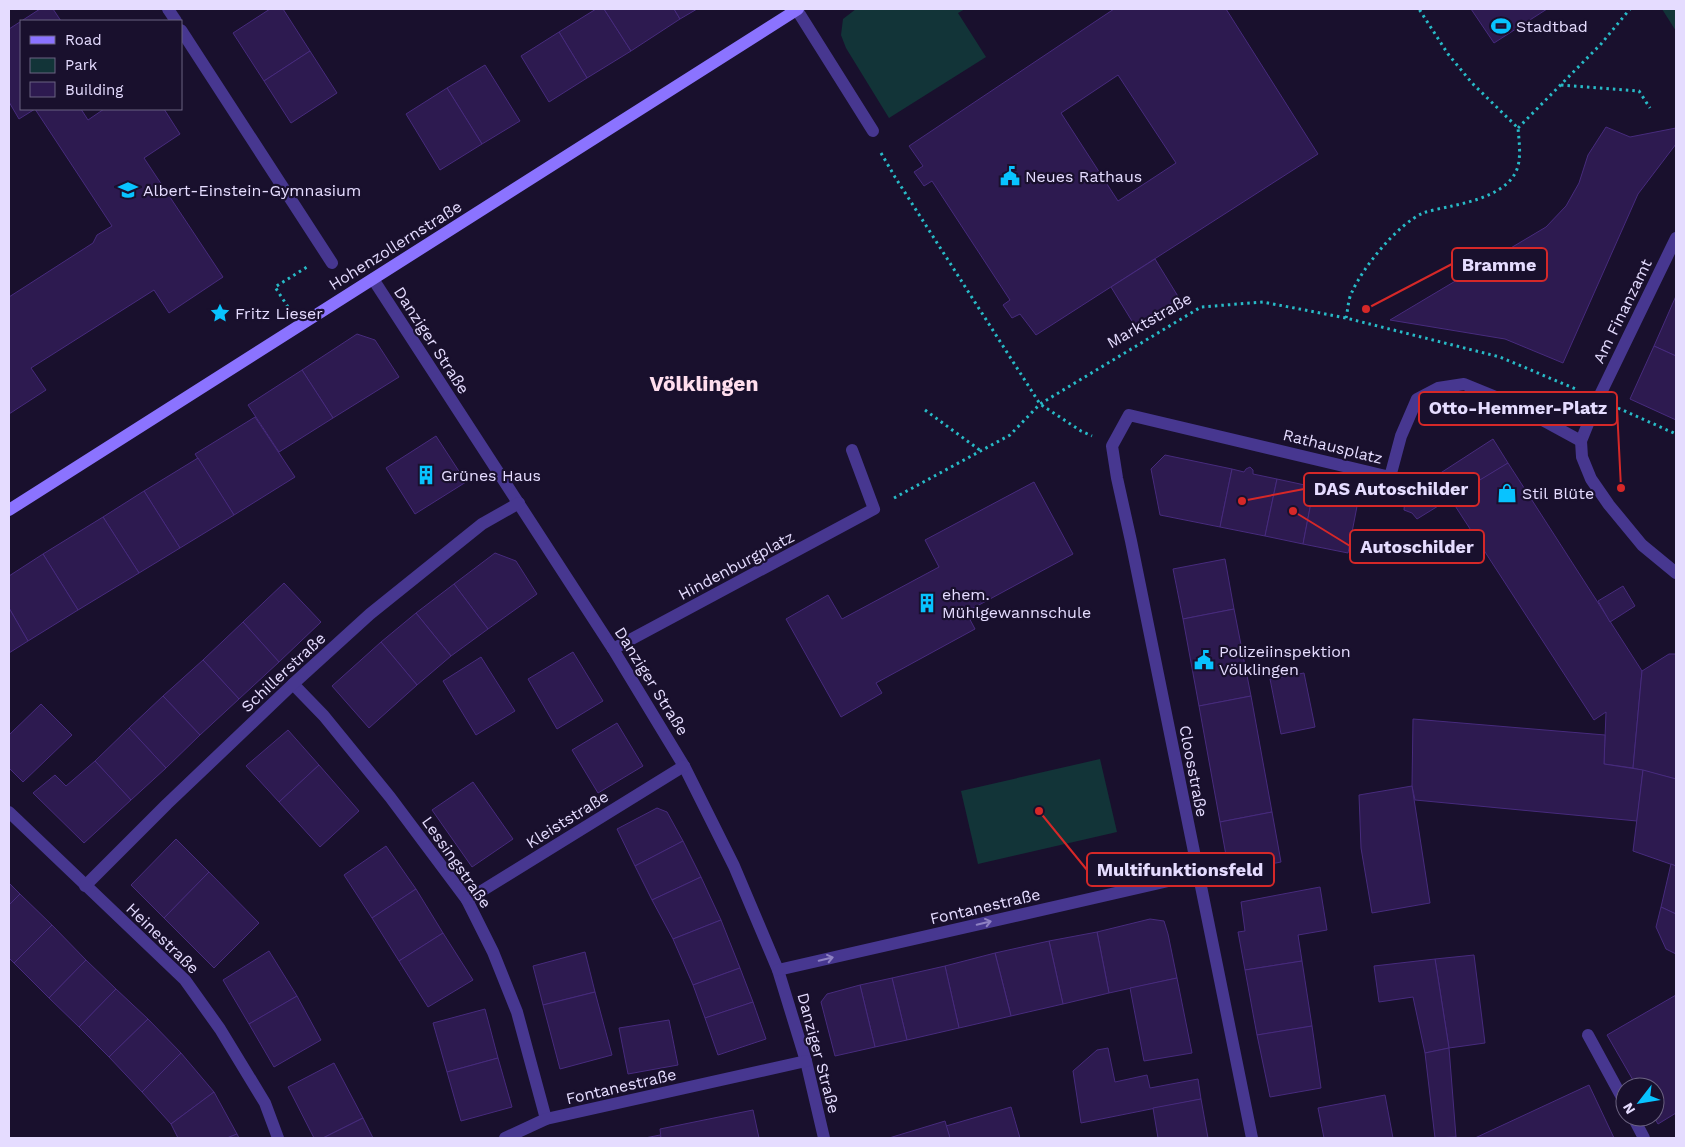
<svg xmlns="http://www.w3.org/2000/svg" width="1685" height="1147" viewBox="0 0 1685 1147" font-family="'Work Sans',sans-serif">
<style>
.green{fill:#123438}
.building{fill:#2d1a50;stroke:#472b7d;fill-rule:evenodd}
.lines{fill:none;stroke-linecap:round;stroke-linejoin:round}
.path{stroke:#28bac7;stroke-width:3;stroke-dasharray:2.5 4;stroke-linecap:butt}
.service{stroke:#473790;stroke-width:12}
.minor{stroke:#473790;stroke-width:12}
.secondary{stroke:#8b73ff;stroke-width:12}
.oneway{stroke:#8e81c2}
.labels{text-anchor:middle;stroke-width:4.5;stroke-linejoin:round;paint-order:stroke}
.poi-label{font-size:16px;fill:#e5dcff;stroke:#19102d;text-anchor:start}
.street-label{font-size:16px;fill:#e5dcff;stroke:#19102d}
.district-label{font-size:21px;font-weight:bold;fill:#ffdeee;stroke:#19102d}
.leader{fill:none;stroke:#d62828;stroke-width:2}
.callout-dot{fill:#d62828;stroke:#19102d;stroke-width:2}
.callout{fill:#19102d;stroke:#d62828;stroke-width:2}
.callout-label{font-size:18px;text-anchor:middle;font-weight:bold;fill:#e5dcff}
</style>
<rect width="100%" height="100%" fill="#19102d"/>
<g class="green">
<path d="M856 9H965L958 13 986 57 889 118 846 48 841 35 843 19Z"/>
<path d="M1662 9H1676V31Z"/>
<path d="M1100 759 1117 832 978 864 961 791Z"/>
</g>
<g class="building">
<path d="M40 9H53L61 21H21V109H81L88 120 104 109H164L180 134 144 158 223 277 169 313 154 290 31 368 46 390 9 414V297L93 243 97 235 112 226 35 109 19 119 9 102V29Z"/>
<path d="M270 9H283L310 51 264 81 233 33Z"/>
<path d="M596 9H604L631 51 587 78 559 32Z"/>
<path d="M604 9H674L680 19 631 51Z"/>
<path d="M674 9H697L680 19Z"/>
<path d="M1114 9H1226L1318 154 1036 335 1020 314 1012 318 1003 305 1010 300 932 181 924 186 914 172 923 166 909 146ZM1118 75 1176 163 1118 201 1061 113Z"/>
<path d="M1471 9H1547L1494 43Z"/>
<path d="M559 32 587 78 549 102 521 56Z"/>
<path d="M310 51 337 93 291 123 264 81Z"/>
<path d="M485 65 520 121 482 144 447 88Z"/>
<path d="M447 88 482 144 440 170 406 114Z"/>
<path d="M1606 127 1630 137 1676 128V144L1638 194 1563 363 1505 339 1390 320 1546 227 1566 206 1579 183 1588 155Z"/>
<path d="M1155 259 1179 298 1135 326 1111 287Z"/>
<path d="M1676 296V356L1654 346Z"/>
<path d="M357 334 375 340 399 377 333 418 302 370Z"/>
<path d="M1654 346 1676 356V420L1630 399Z"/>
<path d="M302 370 333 418 279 452 248 405Z"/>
<path d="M255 417 295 477 234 515 195 454Z"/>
<path d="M436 436 466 482 415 514 386 468Z"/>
<path d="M1493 439 1508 463 1417 519 1412 513 1404 510 1405 496Z"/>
<path d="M1165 455 1232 469 1220 527 1160 515 1151 469Z"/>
<path d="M198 458 234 515 180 548 144 491Z"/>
<path d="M1508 463 1642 671 1633 768 1604 764 1606 712 1594 720 1450 498Z"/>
<path d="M1250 467 1253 470V474L1277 479 1265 536 1220 527 1232 469 1244 472 1246 469Z"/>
<path d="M1277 479 1314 487 1303 544 1265 536Z"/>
<path d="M1034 482 1073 554 966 612 975 629 876 683 882 693 841 717 786 619 828 595 842 619 939 567 925 540Z"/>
<path d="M1314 487 1338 492 1340 489 1344 488 1347 490 1348 494 1359 496 1348 553 1303 544Z"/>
<path d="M144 491 180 548 139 573 103 517Z"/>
<path d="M103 517 139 573 78 610 43 554Z"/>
<path d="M495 553 516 561 537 594 488 629 454 584Z"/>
<path d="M43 554 78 610 28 641 9 608V576Z"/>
<path d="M1225 559 1234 609 1183 619 1173 569Z"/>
<path d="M284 583 321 622 279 662 243 622Z"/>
<path d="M454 584 488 629 451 656 416 613Z"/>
<path d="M1623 586 1635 606 1610 622 1598 601Z"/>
<path d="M9 608 28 641 9 653Z"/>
<path d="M1234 609 1251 696 1199 706 1183 619Z"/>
<path d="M416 613 451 656 417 685 381 642Z"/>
<path d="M243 622 279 662 239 699 203 660Z"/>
<path d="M381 642 417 685 369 728 332 686Z"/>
<path d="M573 652 603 701 557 729 528 679Z"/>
<path d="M1669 654H1676V779L1633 768 1642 671Z"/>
<path d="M481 657 515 711 476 735 443 681Z"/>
<path d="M203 660 239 699 200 735 163 696Z"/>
<path d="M1304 673 1315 727 1281 734 1270 679Z"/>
<path d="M163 696 200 735 166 768 129 728Z"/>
<path d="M1251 696 1272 812 1220 822 1199 706Z"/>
<path d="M41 704 72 735 23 782 9 768V735Z"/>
<path d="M1413 719 1605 735 1604 764 1643 770 1637 821 1415 800 1412 786Z"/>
<path d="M617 723 643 766 598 793 572 750Z"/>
<path d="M129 728 166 768 131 800 95 761Z"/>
<path d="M288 730 319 765 279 802 246 766Z"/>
<path d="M95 761 131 800 84 843 33 793 55 775 66 786Z"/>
<path d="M319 765 359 811 320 847 279 802Z"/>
<path d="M1643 770 1676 779V866L1633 851Z"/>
<path d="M473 782 513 839 472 867 432 810Z"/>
<path d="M1412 786 1430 903 1372 913 1361 848 1359 795Z"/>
<path d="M657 808 667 812 683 841 635 866 617 829Z"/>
<path d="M1272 812 1281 862 1229 872 1220 822Z"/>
<path d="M176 839 209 872 164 918 131 885Z"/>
<path d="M683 841 701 877 652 900 635 866Z"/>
<path d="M386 846 416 889 372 918 344 875Z"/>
<path d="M1671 864 1676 866V914L1661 907Z"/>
<path d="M209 872 259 923 214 968 164 918Z"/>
<path d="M701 877 721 920 673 939 652 900Z"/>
<path d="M9 883 20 894 9 905Z"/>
<path d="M1320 887 1327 930 1298 935 1302 961 1245 970 1238 932 1245 931 1241 902Z"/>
<path d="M416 889 443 933 399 961 372 918Z"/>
<path d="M20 894 52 925 14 963 9 958V905Z"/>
<path d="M1661 907 1676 914V954L1666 949 1656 927Z"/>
<path d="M1150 919 1164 921 1168 934 1177 978 1109 993 1097 932Z"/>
<path d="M721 920 740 968 693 985 673 939Z"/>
<path d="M52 925 86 960 49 998 14 963Z"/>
<path d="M1097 932 1109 993 1063 1004 1049 941Z"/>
<path d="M443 933 473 980 428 1007 399 961Z"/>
<path d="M1049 941 1063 1004 1011 1016 995 953Z"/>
<path d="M269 951 297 996 249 1024 223 980Z"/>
<path d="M585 952 595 992 543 1005 533 966Z"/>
<path d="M995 953 1011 1016 959 1028 945 966Z"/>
<path d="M1474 955 1485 1043 1449 1048 1435 959Z"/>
<path d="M1435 959 1449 1048 1425 1053 1413 997 1379 1002 1374 966Z"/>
<path d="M86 960 116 989 79 1027 49 998Z"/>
<path d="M1302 961 1312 1026 1257 1035 1245 970Z"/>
<path d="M945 966 959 1028 907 1040 892 978Z"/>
<path d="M740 968 753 1002 705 1018 693 985Z"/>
<path d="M892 978 907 1040 875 1047 860 985Z"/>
<path d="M1177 978 1192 1053 1144 1061 1130 988Z"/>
<path d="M860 985 875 1047 835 1056 821 1002 827 994Z"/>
<path d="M116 989 148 1019 109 1057 79 1027Z"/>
<path d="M595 992 612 1055 560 1069 543 1005Z"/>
<path d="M1676 995V1113L1658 1124 1654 1117 1655 1087H1637L1607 1035Z"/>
<path d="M297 996 321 1040 274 1067 249 1024Z"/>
<path d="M753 1002 766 1039 718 1055 705 1018Z"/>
<path d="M485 1009 498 1058 447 1072 433 1023Z"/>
<path d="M148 1019 181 1053 142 1092 109 1057Z"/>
<path d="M669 1020 678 1065 628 1074 619 1028Z"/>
<path d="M1312 1026 1321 1088 1270 1097 1257 1035Z"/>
<path d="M1108 1048 1115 1082 1147 1075 1150 1088 1198 1079 1201 1099 1081 1123 1073 1071 1097 1050Z"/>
<path d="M1449 1048 1456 1137 1435 1138 1425 1053Z"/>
<path d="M181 1053 214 1092 171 1124 142 1092Z"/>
<path d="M498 1058 512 1107 461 1121 447 1072Z"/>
<path d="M334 1063 363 1118 323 1138H314L288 1087Z"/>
<path d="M1589 1085 1614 1138H1475Z"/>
<path d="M214 1092 237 1134 227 1138H178L171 1124Z"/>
<path d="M1385 1095 1393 1138H1324L1318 1108Z"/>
<path d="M1201 1099 1208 1138H1158L1153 1108Z"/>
<path d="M1011 1107 1020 1138H950L946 1126Z"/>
<path d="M753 1110 759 1138H661L660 1129Z"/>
<path d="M363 1118 373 1138H323Z"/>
<path d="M945 1121 950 1138H889Z"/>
<path d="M237 1134 239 1138H227Z"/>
<path d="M660 1135 661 1138H645Z"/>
</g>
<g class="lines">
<g class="path">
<path d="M1561 85 1639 91 1650 108"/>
<path d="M1518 128 1601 44 1630 9"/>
<path d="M881 153 895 177 1040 404 1081 431 1092 436"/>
<path d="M288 307 275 287 307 267"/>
<path d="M1346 318C1348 310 1348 299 1352 292 1363 267 1398 224 1423 213 1432 210 1443 208 1452 206 1475 201 1511 192 1518 166 1521 154 1519 141 1518 128L1472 83 1448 54 1419 9"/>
<path d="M1618 408 1676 434"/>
<path d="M925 410 981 451"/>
<path d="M894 498 1010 435 1040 404 1201 307 1263 302 1346 318 1500 357 1578 390"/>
</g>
<g class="service">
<path d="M797 10 873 131"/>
<path d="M613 649 874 509 852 450"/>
<path d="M1588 1035 1625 1103"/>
<path d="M1633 1117 1644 1138"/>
</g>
<g class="minor">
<path d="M168 9 176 21"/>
<path d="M181 30 332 263"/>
<path d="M1676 238 1598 399 1581 441 1582 457 1591 479 1609 505 1642 545 1676 573"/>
<path d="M373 279 613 649 684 766 734 866 778 970 806 1061 824 1138"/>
<path d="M293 684 324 716 390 797 467 900 493 952 517 1012 546 1119"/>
<path d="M9 812 185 980 220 1029 265 1103 278 1138"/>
<path d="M85 886 167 804 293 684 370 614 482 524 519 503"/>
<path d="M467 900 684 766"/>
<path d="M778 970 1199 874"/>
<path d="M505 1138 546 1119 806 1061"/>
<path d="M1252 1138 1131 541 1117 478 1112 446 1129 415 1390 477 1401 436 1417 399 1438 388 1464 384 1513 404 1581 441"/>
</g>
<path class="secondary" d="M9 510 798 9"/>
</g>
<defs><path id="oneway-shaft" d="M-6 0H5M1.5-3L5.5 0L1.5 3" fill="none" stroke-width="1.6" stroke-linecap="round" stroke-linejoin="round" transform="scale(1.25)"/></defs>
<g class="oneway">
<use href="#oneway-shaft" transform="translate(984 923) rotate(-13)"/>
<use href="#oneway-shaft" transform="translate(826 959) rotate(-13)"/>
</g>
<defs>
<symbol id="stadium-bare" viewBox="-9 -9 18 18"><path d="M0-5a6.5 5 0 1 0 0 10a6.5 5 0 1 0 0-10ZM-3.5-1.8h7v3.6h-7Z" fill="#08c3ff" stroke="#19102d" stroke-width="2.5" paint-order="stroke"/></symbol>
<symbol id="civic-bare" viewBox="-9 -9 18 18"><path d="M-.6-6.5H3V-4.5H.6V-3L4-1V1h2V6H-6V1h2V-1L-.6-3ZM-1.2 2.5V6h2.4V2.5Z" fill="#08c3ff" stroke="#19102d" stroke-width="2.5" paint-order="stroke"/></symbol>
<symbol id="school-bare" viewBox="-9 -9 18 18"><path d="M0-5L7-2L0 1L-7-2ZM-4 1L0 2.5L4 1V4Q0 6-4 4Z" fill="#08c3ff" stroke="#19102d" stroke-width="2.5" paint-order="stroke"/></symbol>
<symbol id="sight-bare" viewBox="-9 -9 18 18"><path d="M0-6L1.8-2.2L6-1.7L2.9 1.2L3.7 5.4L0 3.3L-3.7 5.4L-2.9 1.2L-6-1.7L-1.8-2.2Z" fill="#08c3ff" stroke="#19102d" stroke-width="2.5" paint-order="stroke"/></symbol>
<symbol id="building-bare" viewBox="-9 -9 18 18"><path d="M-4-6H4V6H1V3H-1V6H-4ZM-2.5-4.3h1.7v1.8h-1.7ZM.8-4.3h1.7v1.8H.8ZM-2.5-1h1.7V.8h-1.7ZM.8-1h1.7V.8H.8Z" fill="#08c3ff" stroke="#19102d" stroke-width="2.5" paint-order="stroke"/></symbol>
<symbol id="shop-bare" viewBox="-9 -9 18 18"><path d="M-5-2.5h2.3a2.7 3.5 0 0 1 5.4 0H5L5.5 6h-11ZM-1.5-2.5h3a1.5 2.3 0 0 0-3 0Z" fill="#08c3ff" stroke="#19102d" stroke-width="2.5" paint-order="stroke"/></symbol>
</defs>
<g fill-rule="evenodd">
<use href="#stadium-bare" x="1487" y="12" width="28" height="28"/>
<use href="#civic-bare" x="996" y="162" width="28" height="28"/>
<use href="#school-bare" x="114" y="176" width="28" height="28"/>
<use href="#sight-bare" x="206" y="299" width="28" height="28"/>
<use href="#building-bare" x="412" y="461" width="28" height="28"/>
<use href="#shop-bare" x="1493" y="479" width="28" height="28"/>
<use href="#building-bare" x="913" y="589" width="28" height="28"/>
<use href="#civic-bare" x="1190" y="646" width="28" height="28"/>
</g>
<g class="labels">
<g class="poi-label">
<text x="1516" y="32">Stadtbad</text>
<text x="1025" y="182">Neues Rathaus</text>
<text x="143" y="196">Albert-Einstein-Gymnasium</text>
<text x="235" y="319">Fritz Lieser</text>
<text x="441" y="481">Grünes Haus</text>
<text x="1522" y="499">Stil Blüte</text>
<text x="942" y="600">ehem.<tspan x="942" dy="18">Mühlgewannschule</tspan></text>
<text x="1219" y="657">Polizeiinspektion<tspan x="1219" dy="18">Völklingen</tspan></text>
</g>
<g class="street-label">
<text transform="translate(395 245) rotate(-32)" y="6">Hohenzollernstraße</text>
<text transform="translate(1622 311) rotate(-64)" y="6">Am Finanzamt</text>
<text transform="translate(1149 320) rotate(-30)" y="6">Marktstraße</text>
<text transform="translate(432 340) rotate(57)" y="6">Danziger Straße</text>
<text transform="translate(1333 446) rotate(14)" y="6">Rathausplatz</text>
<text transform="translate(736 565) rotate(-28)" y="6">Hindenburgplatz</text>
<text transform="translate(283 672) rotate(-43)" y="6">Schillerstraße</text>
<text transform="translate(652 681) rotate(58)" y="6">Danziger Straße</text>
<text transform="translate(1194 771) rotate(79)" y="6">Cloosstraße</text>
<text transform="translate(567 819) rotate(-32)" y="6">Kleiststraße</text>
<text transform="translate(457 862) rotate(55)" y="6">Lessingstraße</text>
<text transform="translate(985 906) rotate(-13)" y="6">Fontanestraße</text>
<text transform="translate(163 938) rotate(44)" y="6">Heinestraße</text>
<text transform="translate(819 1053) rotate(75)" y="6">Danziger Straße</text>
<text transform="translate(621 1086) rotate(-13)" y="6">Fontanestraße</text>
</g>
<g class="district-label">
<text x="704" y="391">Völklingen</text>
</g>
</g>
<path class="leader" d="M1366 309L1452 264M1621 488L1617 408M1242 501L1304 489M1293 511L1350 546M1039 811L1087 870"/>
<g class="callout-dot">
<circle cx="1366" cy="309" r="5"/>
<circle cx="1621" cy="488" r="5"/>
<circle cx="1242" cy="501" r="5"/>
<circle cx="1293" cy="511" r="5"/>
<circle cx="1039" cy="811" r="5"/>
</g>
<g class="callout">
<rect x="1452" y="248" width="95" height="33" rx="5"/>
<rect x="1419" y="392" width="198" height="33" rx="5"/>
<rect x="1304" y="473" width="175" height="33" rx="5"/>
<rect x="1350" y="530" width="134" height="33" rx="5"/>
<rect x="1087" y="853" width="187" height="33" rx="5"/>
</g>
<g class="callout-label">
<text x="1499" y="271">Bramme</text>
<text x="1518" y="414">Otto-Hemmer-Platz</text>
<text x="1391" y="495">DAS Autoschilder</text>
<text x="1417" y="553">Autoschilder</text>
<text x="1180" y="876">Multifunktionsfeld</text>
</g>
<rect width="1685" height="1147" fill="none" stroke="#e5dcff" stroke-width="20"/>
<rect x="20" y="20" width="162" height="90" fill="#19102d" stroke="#6b6281"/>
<rect x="30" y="36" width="25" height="8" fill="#8b73ff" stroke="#6b6281"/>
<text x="65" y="45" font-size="15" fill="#e5dcff">Road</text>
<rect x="30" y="58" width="25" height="15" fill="#123438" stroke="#6b6281"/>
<text x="65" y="70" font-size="15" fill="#e5dcff">Park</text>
<rect x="30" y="82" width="25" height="15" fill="#2d1a50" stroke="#6b6281"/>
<text x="65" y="95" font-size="15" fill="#e5dcff">Building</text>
<g transform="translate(1640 1102) rotate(239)"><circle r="24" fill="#19102d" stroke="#6b6281"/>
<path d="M0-4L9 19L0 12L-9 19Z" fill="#08c3ff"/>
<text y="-8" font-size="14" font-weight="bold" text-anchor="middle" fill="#e5dcff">N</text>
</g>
</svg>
